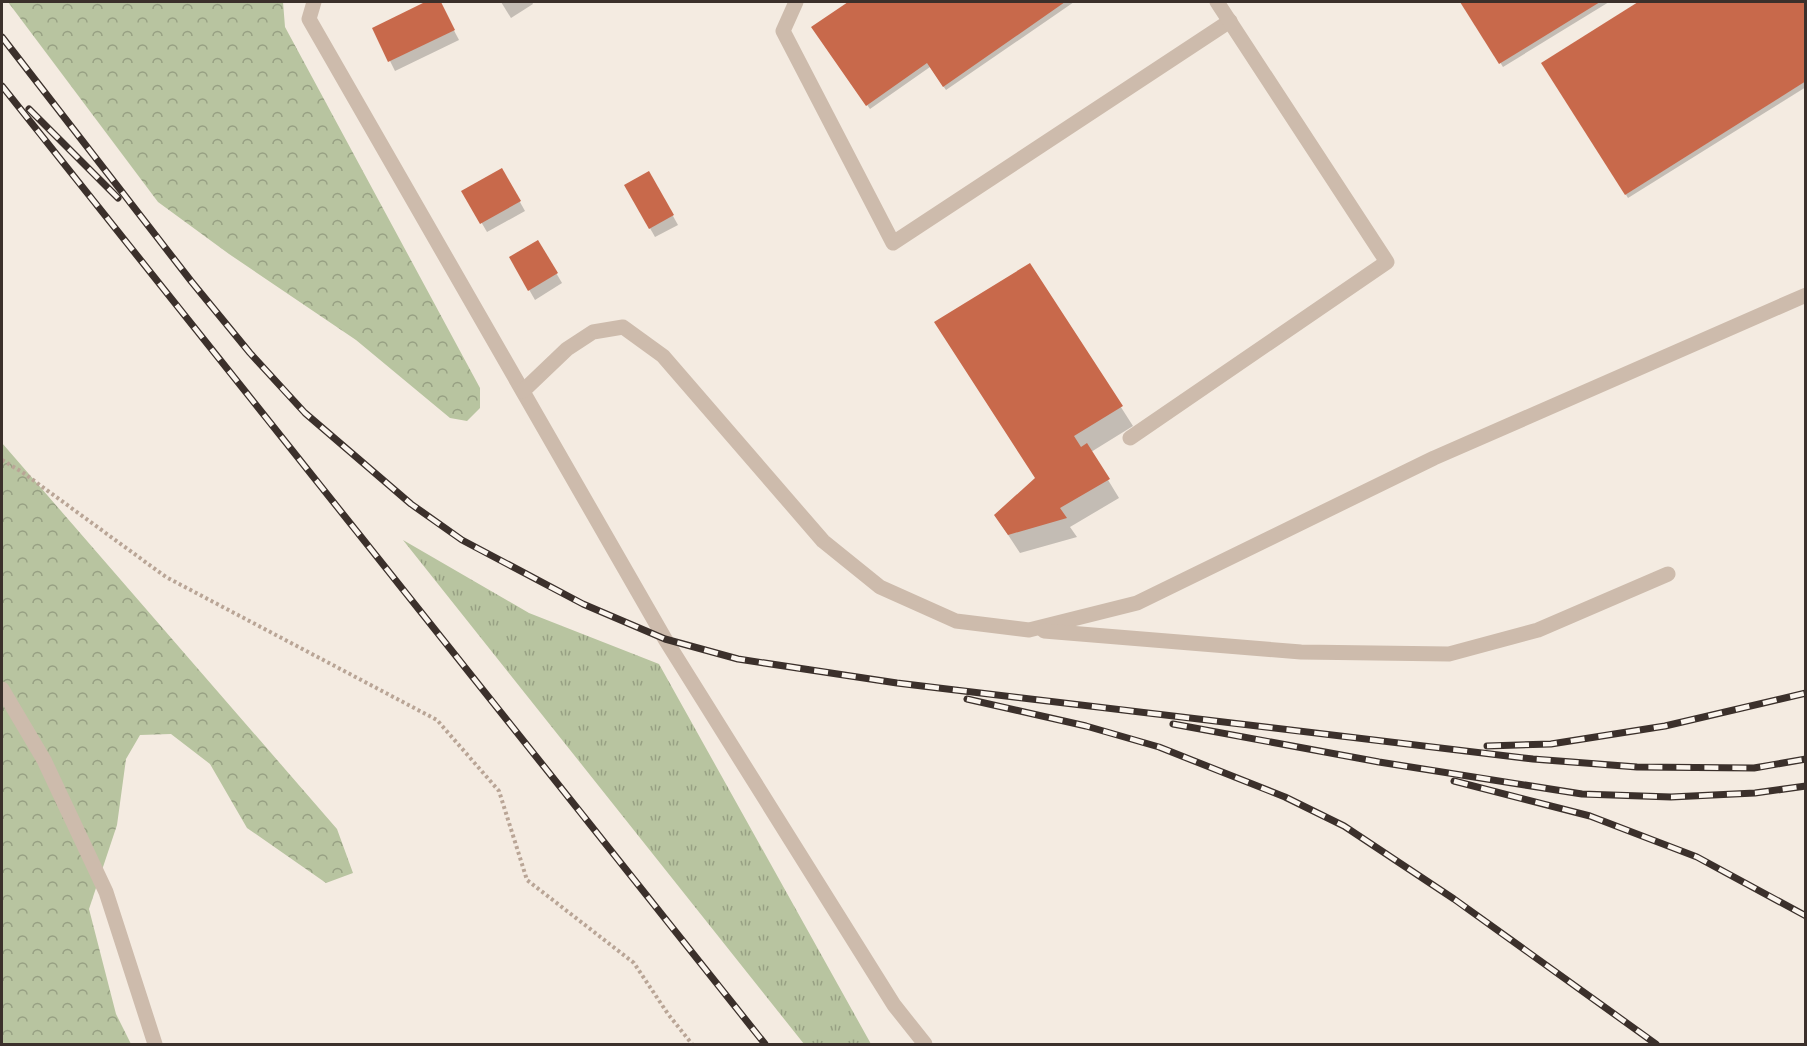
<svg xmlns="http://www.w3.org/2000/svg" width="1807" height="1046" viewBox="0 0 1807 1046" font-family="'Golos Text',sans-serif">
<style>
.grass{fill:url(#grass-tufts)}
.forest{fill:url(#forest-crowns)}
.shadow{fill:#0003}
.building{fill:#c8694b}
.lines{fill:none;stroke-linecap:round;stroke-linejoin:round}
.path{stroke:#b9a596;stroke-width:4;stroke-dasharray:3 3;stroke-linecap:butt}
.minor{stroke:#cdbbac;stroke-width:15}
.rail-casing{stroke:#3b302b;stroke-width:7}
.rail{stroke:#fbf5ee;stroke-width:4.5;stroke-dasharray:14;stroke-linecap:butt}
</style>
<defs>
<pattern id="grass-tufts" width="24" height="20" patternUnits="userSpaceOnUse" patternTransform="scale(1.5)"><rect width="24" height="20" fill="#b8c4a0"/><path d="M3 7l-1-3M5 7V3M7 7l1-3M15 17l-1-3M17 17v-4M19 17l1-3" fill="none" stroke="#97a083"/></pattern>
<pattern id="forest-crowns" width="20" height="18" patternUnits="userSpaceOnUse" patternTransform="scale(1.5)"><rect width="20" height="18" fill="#b8c4a0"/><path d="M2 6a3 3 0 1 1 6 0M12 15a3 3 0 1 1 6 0" fill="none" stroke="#97a083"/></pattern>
</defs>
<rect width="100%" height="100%" fill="#f4ebe1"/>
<path class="grass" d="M403 540 529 613 659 664 871 1044H804Z"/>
<g class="forest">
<path d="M8 2H283L285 27 480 388V408L467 421 450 418 356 340 229 254 158 202Z"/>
<path d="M2 443 337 829 353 873 326 883 247 828 210 764 171 734 140 735 126 759 117 825 89 909 116 1014 131 1044H2Z"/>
</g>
<g class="shadow">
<path d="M429 2H439L459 40 395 71 374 29Z"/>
<path d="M501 2H532L533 4 511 18Z"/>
<path d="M851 2H1074L946 90 930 67 870 109 813 27Z"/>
<path d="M1462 2H1609L1503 67Z"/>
<path d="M1641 2H1806V87L1628 198 1543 63Z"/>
<path d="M502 170 525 211 487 232 463 191Z"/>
<path d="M649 173 678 225 655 237 626 186Z"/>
<path d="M538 242 562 283 535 300 511 258Z"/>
<path d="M1030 265 1133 426 1091 452 1119 498 1070 527 1077 537 1020 553 995 515 1036 479Z"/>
</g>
<g class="building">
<path d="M425 2H441L455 30 388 62 372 28Z"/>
<path d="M848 2H1065L943 87 927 63 866 106 811 27Z"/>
<path d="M1460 2H1600L1499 64Z"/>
<path d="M1638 2H1806V81L1625 195 1541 63Z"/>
<path d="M502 168 521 201 480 224 461 191Z"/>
<path d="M649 171 674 215 649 229 624 185Z"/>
<path d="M538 240 558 273 528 291 509 257Z"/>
<path d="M1030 263 1123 406 1074 436 1081 447 1087 443 1110 479 1060 508 1067 518 1008 535 994 515 1035 478 934 322Z"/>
</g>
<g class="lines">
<path class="path" d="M2 460 22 472 166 577 437 720 499 791 527 880 634 963 668 1014 692 1044"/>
<g class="minor">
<path d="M314 2 309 19 665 639 894 1005 925 1044"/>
<path d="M796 2 783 31 893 243 1230 21"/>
<path d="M523 391 567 349 593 332 623 327 663 356 823 541 880 587 956 621 1029 630 1137 603 1434 458 1806 295"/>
<path d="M1130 438 1387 262 1217 2"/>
<path d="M1044 631 1301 652 1449 654 1538 630 1668 574"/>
<path d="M2 689 44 760 106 892 155 1044"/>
</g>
<defs>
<g id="rail">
<path d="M2 37 191 281 250 353 305 413 411 504 462 540 583 604 665 639 738 659 897 683 1533 759 1637 767 1754 768 1806 759"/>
<path d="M2 86 765 1044"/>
<path d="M29 109 118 198"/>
<path d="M967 699 1086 726 1159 747 1285 797 1344 826 1454 899 1656 1044"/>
<path d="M1173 724 1379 762 1582 794 1671 797 1755 793 1806 786"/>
<path d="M1487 746 1551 744 1665 726 1806 693"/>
<path d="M1454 781 1590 816 1697 857 1806 916"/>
</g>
</defs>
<use href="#rail" class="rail-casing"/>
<use href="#rail" class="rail"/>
</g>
<rect width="1807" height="1046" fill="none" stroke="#3b302b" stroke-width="6"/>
</svg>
